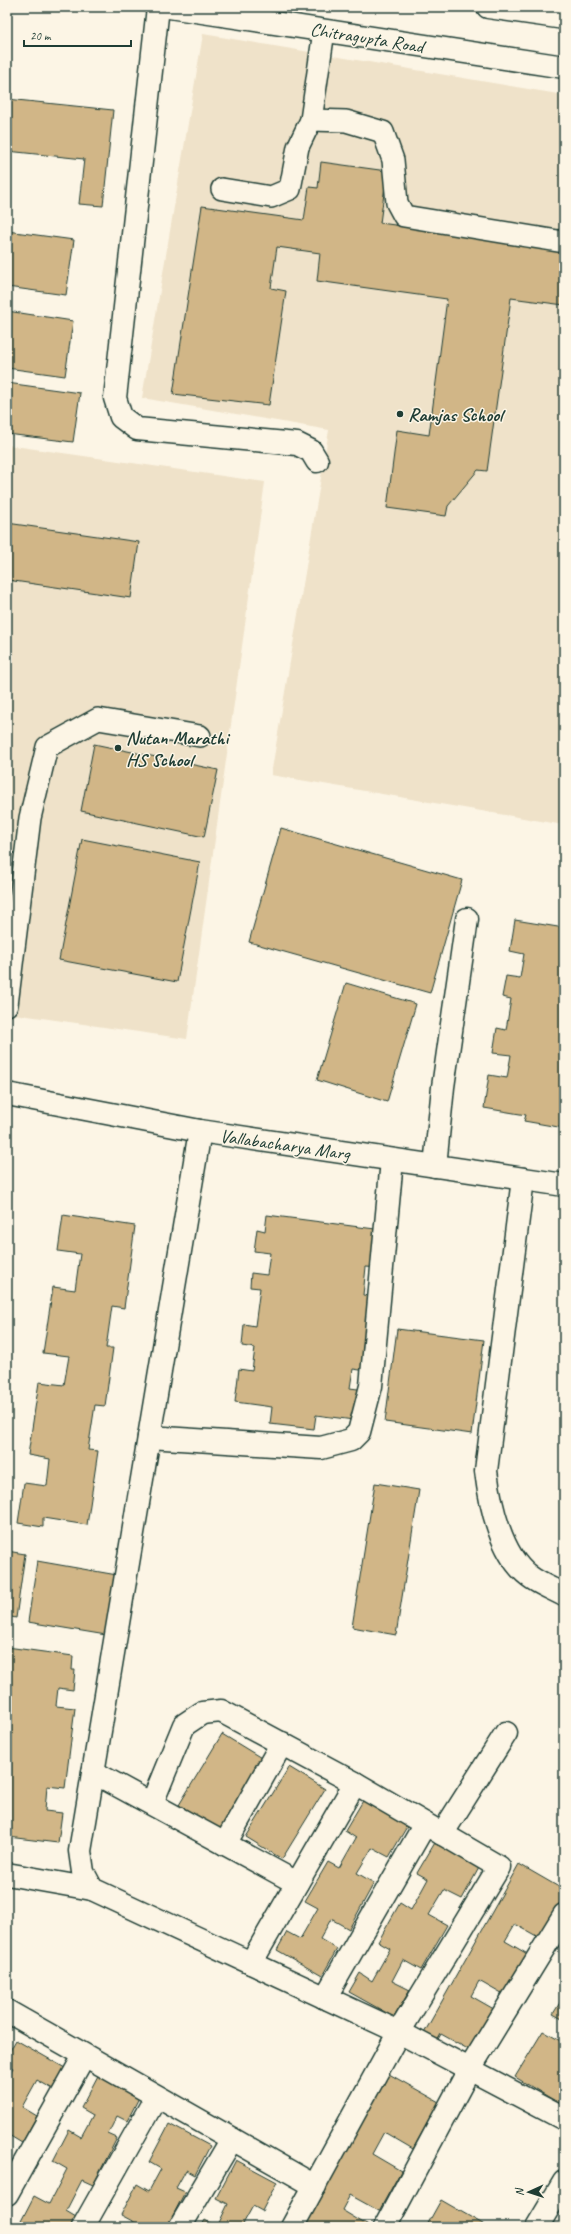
<svg xmlns="http://www.w3.org/2000/svg" width="571" height="2234" viewBox="0 0 571 2234" font-family="Caveat,sans-serif">
<style>
.built{fill:#efe2c9}
.building{fill:#d1b687;stroke:#1f3d34}
.lines{fill:none;stroke-linecap:round;stroke-linejoin:round}
.service-casing{stroke:#1f3d34;stroke-width:24}
.minor-casing{stroke:#1f3d34;stroke-width:25}
.tertiary-casing{stroke:#1f3d34;stroke-width:25}
.service{stroke:#fcf5e5;stroke-width:21}
.minor{stroke:#fcf5e5;stroke-width:22}
.tertiary{stroke:#fcf5e5;stroke-width:22}
.poi-dot{fill:#1f3d34;stroke:#fcf5e5;stroke-width:1.5}
.labels{text-anchor:middle;stroke-width:3;stroke-linejoin:round;paint-order:stroke}
.street-label{font-size:19px;fill:#1f3d34;stroke:#fcf5e5}
.poi-label{font-size:19px;font-weight:bold;fill:#1f3d34;stroke:#fcf5e5;text-anchor:start}
</style>
<rect width="100%" height="100%" fill="#fcf5e5"/>
<filter id="ink" filterUnits="userSpaceOnUse"><feTurbulence type="fractalNoise" baseFrequency=".025" numOctaves="2"/><feDisplacementMap in="SourceGraphic" scale="8" xChannelSelector="R" yChannelSelector="G"/><feConvolveMatrix kernelMatrix="1 2 1 2 8 2 1 2 1" color-interpolation-filters="sRGB"/></filter>
<g filter="url(#ink)">
<g class="built">
<path d="M203 34 564 95V825L271 775 329 430 142 398Z"/>
<path d="M7 445 265 482 187 1039 7 1013Z"/>
</g>
<g class="building">
<path d="M7 99 113 110 103 206 79 204 84 159 7 151Z"/>
<path d="M321 162 387 171 380 223 564 248V305L511 298 487 471 478 470 448 506 446 516 387 508 397 430 429 435 447 299 317 281 320 253 277 247 271 288 286 291 269 405 173 394 202 206 304 220 309 187 318 188Z"/>
<path d="M7 231 74 240 66 295 7 287Z"/>
<path d="M7 311 73 321 65 376 7 368Z"/>
<path d="M7 383 80 393 73 442 7 434Z"/>
<path d="M7 523 139 542 131 598 7 580Z"/>
<path d="M94 744 218 770 204 837 81 811Z"/>
<path d="M281 828 462 880 430 993 249 942Z"/>
<path d="M82 839 200 862 177 982 59 960Z"/>
<path d="M515 920 564 928V1128L524 1121 526 1115 484 1108 489 1075 507 1078 511 1055 493 1053 497 1028 506 1030 511 999 502 997 506 976 520 978 524 954 510 951Z"/>
<path d="M346 983 416 1004 387 1102 317 1080Z"/>
<path d="M63 1215 135 1226 124 1308 112 1306 106 1348H113L105 1406 95 1405 88 1450 98 1451 87 1525 43 1518V1527L18 1523 24 1483 47 1486 50 1459 28 1455 39 1382 64 1385 69 1356 43 1353 53 1287 75 1290 80 1254 58 1251Z"/>
<path d="M267 1215 375 1229 380 1268 366 1267 363 1295 377 1297 367 1371 353 1369 350 1388 365 1390 361 1421 316 1415 314 1429 270 1424 272 1407 235 1402 239 1369 252 1371 255 1348 242 1346 244 1324 255 1326 260 1288 250 1287 251 1273 267 1275 270 1253 254 1251 257 1229 265 1231Z"/>
<path d="M397 1329 484 1340 472 1434 385 1422Z"/>
<path d="M375 1483 419 1490 396 1635 352 1627Z"/>
<path d="M7 1551 25 1554 16 1618 7 1616Z"/>
<path d="M37 1561 117 1575 106 1635 28 1622Z"/>
<path d="M7 1647 73 1656 72 1670H75L73 1690 58 1688 56 1706 75 1708 65 1788 47 1786 45 1811 62 1813 58 1843 8 1837 7 1844Z"/>
<path d="M222 1734 263 1759 220 1830 179 1805Z"/>
<path d="M289 1767 325 1789 282 1859 246 1837Z"/>
<path d="M364 1799 408 1825 389 1857 372 1848 357 1873 374 1883 349 1929 331 1919 320 1939 337 1949 322 1976 277 1950 287 1932 300 1939 318 1908 305 1901 328 1862 339 1868 356 1838 345 1831Z"/>
<path d="M436 1841 480 1866 462 1899 444 1890 429 1915 447 1925 421 1970 403 1960 392 1981 410 1990 394 2017 349 1992 360 1973 372 1981 390 1949 378 1942 400 1903 411 1910 428 1879 417 1873Z"/>
<path d="M519 1864 564 1890V1897L540 1938 515 1924 505 1941 531 1956 507 1997 479 1981 471 1996 499 2012 475 2053 441 2034 436 2043 423 2035Z"/>
<path d="M564 1996V2020L553 2014Z"/>
<path d="M543 2031 564 2043V2102L562 2105 515 2077Z"/>
<path d="M16 2040 65 2068 53 2089 37 2080 22 2107 37 2116 22 2143 7 2134V2078L13 2068 7 2065V2056Z"/>
<path d="M101 2070 142 2092 127 2121 117 2116 108 2134 117 2138 93 2185 82 2180 66 2211 76 2217 71 2227H18L34 2196 49 2204 67 2169 53 2161 69 2130 81 2137 93 2115 81 2108Z"/>
<path d="M389 2074 439 2102 413 2149 384 2132 372 2154 401 2171 379 2211 350 2195 342 2210 370 2227H304Z"/>
<path d="M169 2124 210 2146 195 2175 186 2170 176 2188 185 2192 167 2227H133L136 2223 121 2215 137 2184 149 2191 161 2169 149 2162Z"/>
<path d="M236 2160 277 2182 262 2211 253 2206 243 2224 249 2227H201L205 2220 217 2227 228 2204 216 2198Z"/>
<path d="M441 2200 488 2227H426Z"/>
</g>
<g class="lines">
<defs>
<g id="service">
<path d="M311 120 324 31"/>
<path d="M222 189 271 197 290 189 298 147 311 120 346 121 383 132 393 160 397 203 404 216 564 242"/>
<path d="M7 1005 30 818 47 747 98 719 200 736"/>
</g>
<g id="minor">
<path d="M158 7 115 398 121 417 137 429 297 444 311 451 317 461"/>
<path d="M200 1131 80 1851 83 1872 92 1889 399 2032 564 2119"/>
<path d="M435 1166 443 1087 467 919"/>
<path d="M523 1179 486 1471C490 1504 501 1555 529 1576 539 1584 553 1589 564 1595"/>
<path d="M149 1437 321 1448 351 1440 359 1432 371 1386 392 1160"/>
<path d="M93 1772 297 1883"/>
<path d="M152 1803 184 1725 202 1713 221 1711 355 1783 499 1867 399 2032 292 2227"/>
<path d="M442 1834 506 1733"/>
<path d="M225 1844 282 1743"/>
<path d="M7 1874 92 1889"/>
<path d="M251 1963 355 1783"/>
<path d="M325 1998 425 1824"/>
<path d="M7 2011 315 2186"/>
<path d="M7 2194 84 2056"/>
<path d="M83 2227 156 2097"/>
<path d="M180 2227 232 2139"/>
<path d="M385 2227 469 2070 564 1915"/>
</g>
<g id="tertiary">
<path d="M169 7 564 67"/>
<path d="M488 7 564 18"/>
<path d="M7 1094 200 1131 564 1185"/>
<path d="M537 2227 564 2182"/>
</g>
</defs>
<use href="#service" class="service-casing"/>
<use href="#minor" class="minor-casing"/>
<use href="#tertiary" class="tertiary-casing"/>
<use href="#service" class="service"/>
<use href="#minor" class="minor"/>
<use href="#tertiary" class="tertiary"/>
</g>
</g>
<g class="poi-dot">
<circle cx="400" cy="414" r="4"/>
<circle cx="118" cy="748" r="4"/>
</g>
<g class="labels">
<g class="street-label">
<text transform="translate(367 37) rotate(9)" y="7">Chitragupta Road</text>
<text transform="translate(285 1144) rotate(8)" y="7">Vallabacharya Marg</text>
</g>
<g class="poi-label">
<text x="408" y="421">Ramjas School</text>
<text x="126" y="744">Nutan Marathi<tspan x="126" dy="22">HS School</tspan></text>
</g>
</g>
<rect width="571" height="2234" fill="none" stroke="#fcf5e5" stroke-width="24"/>
<rect x="12" y="12" width="547" height="2210" fill="none" stroke="#1f3d34" stroke-width="1.5" filter="url(#ink)"/>
<g transform="translate(529 2192) rotate(267)" stroke="#fcf5e5" stroke-width="3" paint-order="stroke">
<path d="M0-3L7 15L0 10L-7 15Z" fill="#1f3d34"/>
<text y="-6" font-size="11" font-weight="bold" text-anchor="middle" fill="#1f3d34">N</text>
</g>
<path d="M24 40v6h107v-6" fill="none" stroke="#1f3d34" stroke-width="2"/>
<text x="30" y="40" font-size="12" fill="#1f3d34" stroke="#fcf5e5" stroke-width="3" paint-order="stroke">20 m</text>
</svg>
